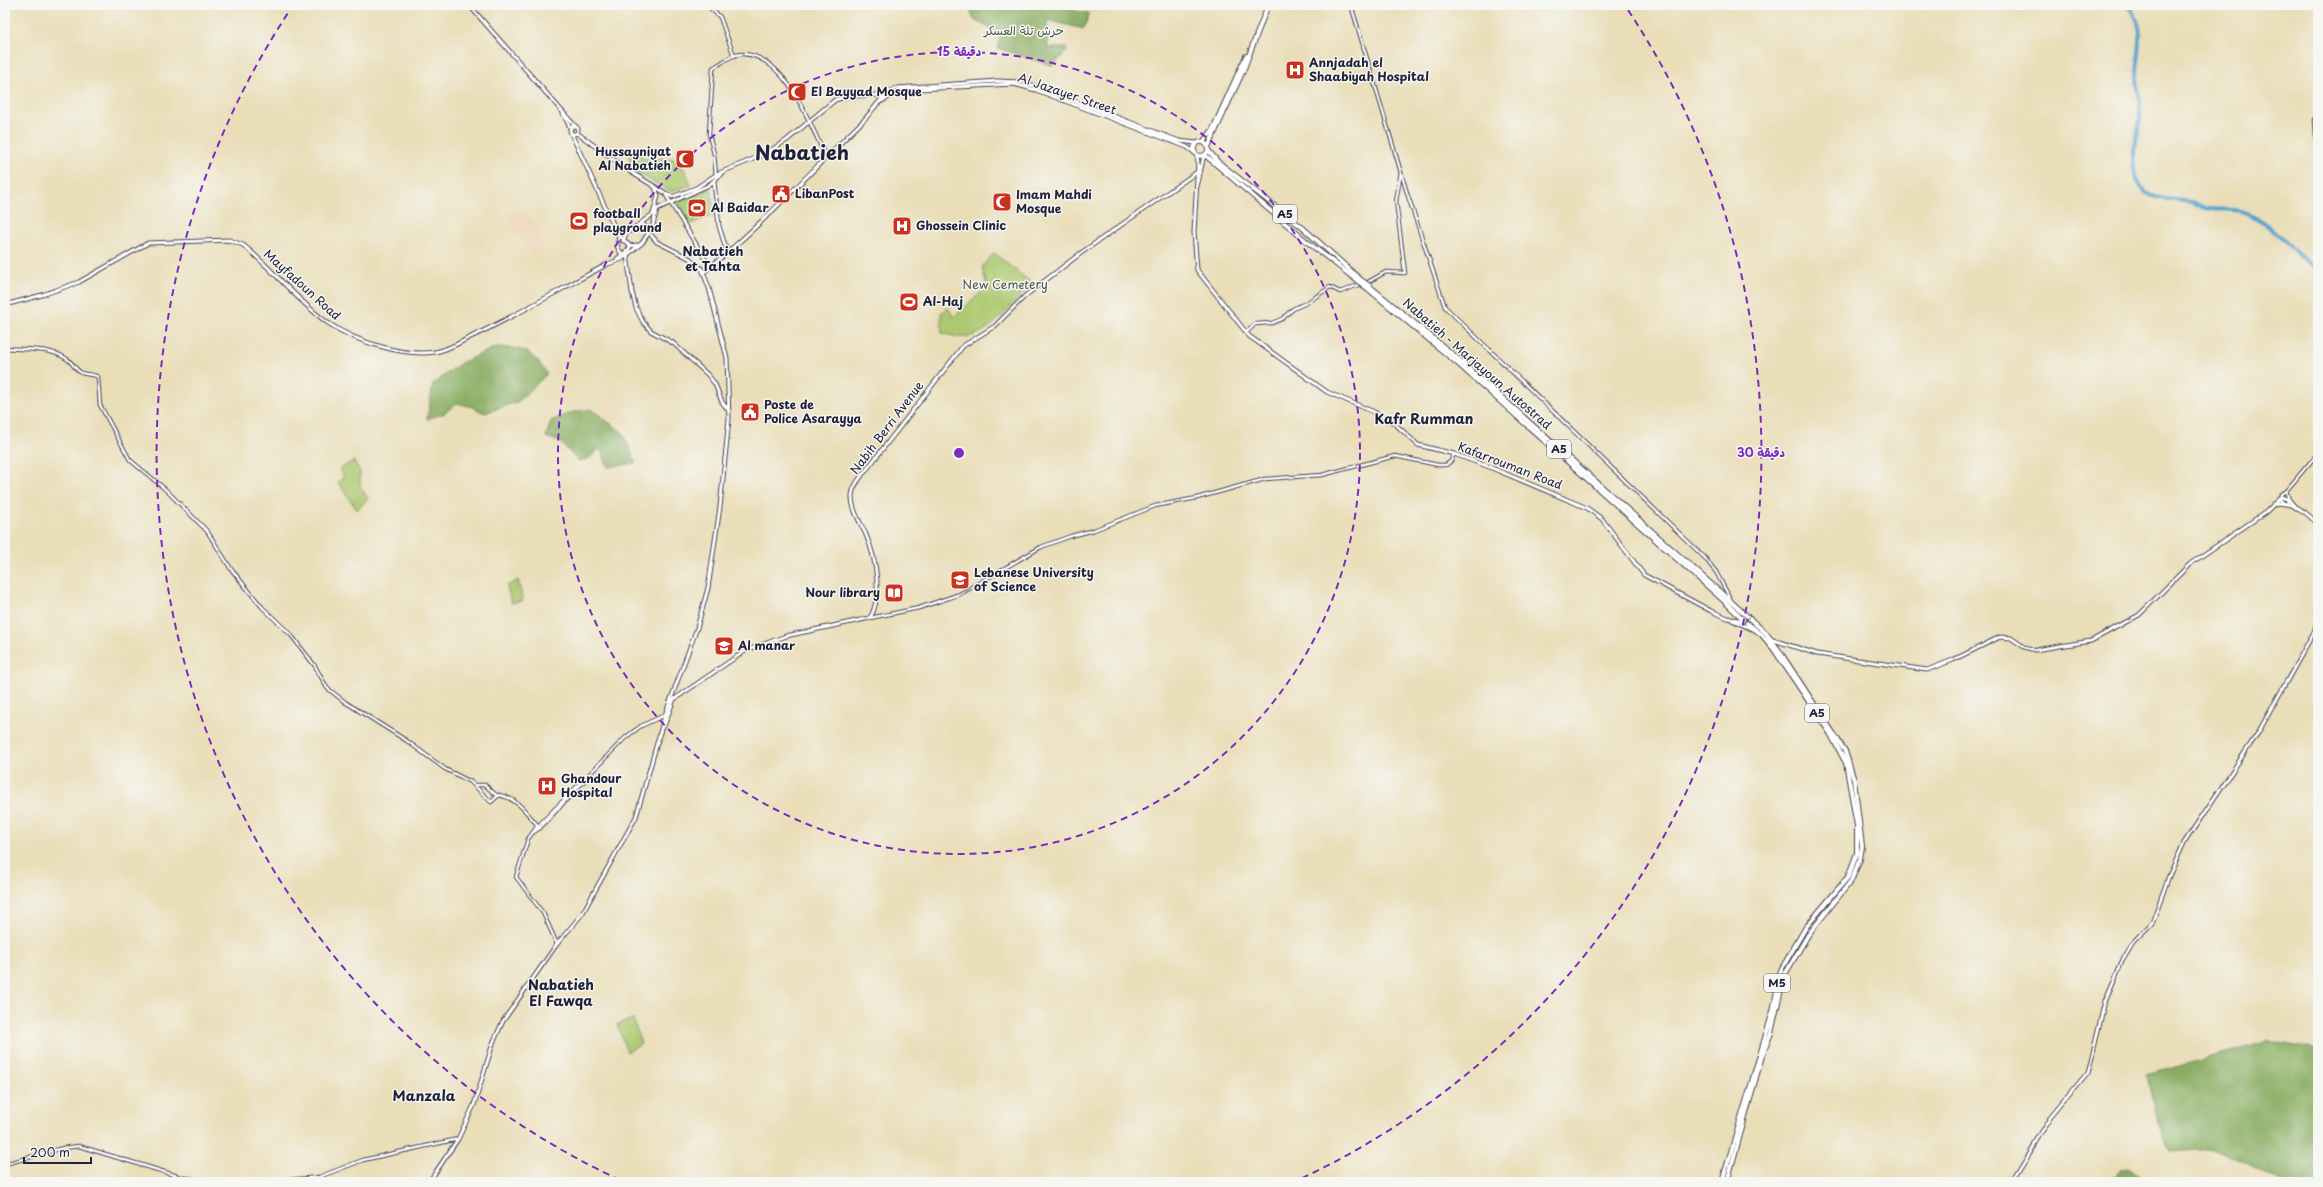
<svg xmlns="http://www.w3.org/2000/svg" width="2323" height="1187" viewBox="0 0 2323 1187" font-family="'Playpen Sans','Playpen Sans Arabic',sans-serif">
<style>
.built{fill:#edd7ba}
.green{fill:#acc970;stroke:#677656}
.forest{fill:#89ad62;stroke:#56684e}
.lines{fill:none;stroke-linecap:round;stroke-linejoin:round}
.river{stroke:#54a2cd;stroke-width:4}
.minor-casing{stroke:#403e4e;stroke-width:4.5}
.major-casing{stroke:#403e4e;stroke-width:5}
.highway-casing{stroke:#403e4e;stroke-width:6}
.minor{stroke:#fff;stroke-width:2.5}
.major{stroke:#fff;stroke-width:3}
.highway{stroke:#fff;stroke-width:4}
.highway-bridge-casing{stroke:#403e4e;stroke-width:6;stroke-linecap:butt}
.highway-bridge{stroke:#fff;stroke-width:4}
.ring{fill:none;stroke:#7b2cbf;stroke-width:2;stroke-dasharray:7 5}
.labels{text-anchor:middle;stroke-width:3;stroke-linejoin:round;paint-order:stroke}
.shield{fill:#f6f6f2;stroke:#626272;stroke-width:1}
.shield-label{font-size:11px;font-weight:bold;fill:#22223b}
.park-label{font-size:12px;fill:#4b544b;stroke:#f6f6f2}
.poi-label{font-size:12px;font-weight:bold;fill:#22223b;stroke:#f6f6f2;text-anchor:start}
.street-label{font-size:12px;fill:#22223b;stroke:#f6f6f2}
.neighbourhood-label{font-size:13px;font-weight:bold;fill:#22223b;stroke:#f6f6f2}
.quarter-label{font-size:14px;font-weight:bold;fill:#22223b;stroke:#f6f6f2}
.town-label{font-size:20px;font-weight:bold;fill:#22223b;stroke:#f6f6f2}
.centre{fill:#7b2cbf;stroke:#f6f6f2;stroke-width:2}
.ring-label{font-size:12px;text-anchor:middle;font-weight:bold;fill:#7b2cbf;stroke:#f6f6f2;stroke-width:3;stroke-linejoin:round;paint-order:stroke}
</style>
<rect width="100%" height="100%" fill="#f6f6f2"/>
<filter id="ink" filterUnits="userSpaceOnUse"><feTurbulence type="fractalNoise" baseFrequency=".025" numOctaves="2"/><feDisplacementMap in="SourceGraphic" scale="8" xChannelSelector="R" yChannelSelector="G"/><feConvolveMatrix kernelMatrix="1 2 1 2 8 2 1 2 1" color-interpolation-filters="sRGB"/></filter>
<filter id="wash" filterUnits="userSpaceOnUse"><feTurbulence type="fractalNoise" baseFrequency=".012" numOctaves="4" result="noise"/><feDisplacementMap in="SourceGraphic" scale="16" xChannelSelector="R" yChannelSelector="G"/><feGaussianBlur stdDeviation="0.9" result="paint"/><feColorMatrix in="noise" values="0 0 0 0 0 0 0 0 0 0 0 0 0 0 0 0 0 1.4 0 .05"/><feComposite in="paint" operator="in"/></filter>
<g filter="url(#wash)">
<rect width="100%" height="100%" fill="#eadeb9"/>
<g class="built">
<path d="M519 207 538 227 519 238 505 219Z"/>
<path d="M536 231 544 245 530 255 521 240Z"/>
</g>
<g class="green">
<path d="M636 148 639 154 646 159C675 158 680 154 691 185L671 192 631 169 629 153Z"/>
<path d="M711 188 714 214 689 225 678 202Z"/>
<path d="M994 253 1033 284C1012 300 991 339 960 337 954 337 947 334 942 333L941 313 948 308 954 317 987 287 982 267Z"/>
<path d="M354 461 360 472V486L368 499 357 510 338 482 344 477 339 469Z"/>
<path d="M518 580 523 601 511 603 507 586Z"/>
<path d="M633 1019 641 1044 627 1052 617 1024Z"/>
</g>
<g class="forest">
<path d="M968 5H1078L1073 8 1075 11 1089 13 1084 29 1047 20 1048 48H1067L1066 52 1053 66 998 48 1000 33 974 20Z"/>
<path d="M496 347C523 348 532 350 547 374L519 401 485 413 472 407 457 403 443 414 427 419 433 384 461 363Z"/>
<path d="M591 409 623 433 636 463 608 467 600 448 588 459 578 461 560 442 546 437 551 421 569 413Z"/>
<path d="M2269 1041 2318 1050V1182H2283L2242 1161 2212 1149 2170 1152 2156 1117 2147 1075Z"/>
<path d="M2130 1168 2148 1182H2111L2120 1169Z"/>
</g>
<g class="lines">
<path class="river" d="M2128 5C2148 28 2137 50 2137 77 2138 91 2141 105 2140 119 2137 144 2124 169 2145 191 2155 201 2178 199 2191 202 2196 203 2200 207 2205 208 2218 211 2232 208 2244 212 2275 224 2291 253 2318 269"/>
</g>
</g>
<g filter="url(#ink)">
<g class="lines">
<defs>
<g id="minor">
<path d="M707 5 720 17 734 56"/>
<path d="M1351 5 1408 196 1445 307 1705 558 1716 572 1731 600"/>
<path d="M2318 107 2315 120 2318 165"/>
<path d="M716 176 714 154 709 134 713 68C722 63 733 53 743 54 787 56 810 125 826 157"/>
<path d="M1366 283 1386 272 1405 273 1396 201 1401 172"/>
<path d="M1246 333 1255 324 1272 323 1282 319 1293 309 1308 302 1330 287 1340 292 1361 284"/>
<path d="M5 348C25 350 49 347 67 359 72 362 75 369 80 372 86 376 92 373 98 377L100 405 130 460 165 489 207 531 231 569 262 607 291 635 315 666 327 688 345 702 407 741 445 769 471 782 491 802 499 795"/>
<path d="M2286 491 2289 500 2286 504"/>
<path d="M2284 503 2280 500 2281 494 2286 491 2318 453"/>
<path d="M870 618 919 608 960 594 1041 547 1071 536 1094 530 1155 506 1197 498 1265 479 1322 475 1395 456 1438 465H1446L1451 461 1454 454"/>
<path d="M476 785H485L496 795C517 796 527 814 540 828"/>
<path d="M534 832 540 828 587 778"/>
<path d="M557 944 543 913 516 877 528 839 536 828 626 737 641 726 665 715"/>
<path d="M5 1164 63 1148 79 1146 181 1177 213 1182"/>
<path d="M266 1182 319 1177 363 1160 458 1139"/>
</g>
<g id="major">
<path d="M469 5 575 126"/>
<path d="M880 102 901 90 1014 84 1036 90 1187 147 1195 153"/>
<path d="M563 114 571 129"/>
<circle cx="574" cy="130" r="4"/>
<path d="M571 133 617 233 630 246 637 245"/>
<path d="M577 133 629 171 672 197 696 188 717 174 763 155 787 140 835 100 848 96 879 95 886 99"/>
<path d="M1196 154 1198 161 1194 232 1197 270 1249 336 1327 392 1374 412 1394 423 1418 445 1454 454 1487 466 1587 508 1602 519 1644 575 1711 611 1728 618 1743 621"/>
<path d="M714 182 719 226 727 252"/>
<path d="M1197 187 1204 155"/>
<path d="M666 195 710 267"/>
<path d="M642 223 650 232"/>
<path d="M619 236 617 246 622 255"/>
<path d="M623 241 626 234 653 214 658 196 655 187"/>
<path d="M627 255 632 292 636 308 643 322 651 331 673 343 708 375 715 384 722 402 729 411"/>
<path d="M617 259 629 249 630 246"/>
<path d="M704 272C760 227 809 173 861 123 873 112 881 94 897 88L998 81 1020 82 1038 87 1179 141 1196 143"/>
<path d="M5 305 42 295 79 282 148 243 229 240 243 245C273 269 297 301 328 323 354 341 403 357 435 352 449 350 464 340 477 334 521 313 564 287 608 264L622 259 642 243 652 228 657 209 709 185 721 174"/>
<path d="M2273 504C2289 500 2312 513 2318 528"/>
<path d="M1732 620 1754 630"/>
<path d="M1770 639 1817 654 1927 670 1953 660 2000 637 2011 638 2024 647 2035 650 2091 641 2139 615 2190 564 2266 512 2281 497 2289 500 2296 508"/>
<path d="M670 702 745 651 786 636 870 618C883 596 876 558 866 535 861 523 851 509 852 495 853 485 861 477 867 469L963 346 995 326 1025 296 1081 253 1200 170"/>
<path d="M664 726 674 699"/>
<path d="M429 1182 458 1139 474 1105 493 1043 503 1021 557 944 582 914 636 817 665 715 697 628 708 588 720 507 729 419 727 358 709 288 702 269 689 258 657 242 651 235"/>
<path d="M2011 1182 2051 1117 2088 1072 2105 1001 2124 957 2133 942 2152 923 2169 876 2184 843 2258 733 2314 632 2317 622 2318 591"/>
</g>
<g id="highway">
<circle cx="1201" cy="149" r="7"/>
<path d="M1203 142 1212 131 1246 56"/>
<path d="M1208 147 1243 71 1268 5"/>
<path d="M1208 150 1218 162 1303 228 1361 280"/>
<path d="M1205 155 1306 241 1359 282"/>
<path d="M1368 285 1456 357 1747 616"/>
<path d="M1367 288 1456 362 1722 599 1743 619"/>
<path d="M1722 1182 1773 1011 1781 970 1806 927 1848 877 1857 853V826L1846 763 1830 733 1773 648 1762 635 1747 623"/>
<path d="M1727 1182 1762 1056 1771 1033 1784 976 1808 935 1851 881 1860 859 1862 846 1854 780 1845 751 1780 652 1766 633 1750 619"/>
</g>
</defs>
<use href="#minor" class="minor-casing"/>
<use href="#major" class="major-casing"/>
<use href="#highway" class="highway-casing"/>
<use href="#minor" class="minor"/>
<use href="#major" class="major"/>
<use href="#highway" class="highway"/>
<defs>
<g id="highway-bridge">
<path d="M1361 280 1368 285"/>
<path d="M1359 282 1367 288"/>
</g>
</defs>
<use href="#highway-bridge" class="highway-bridge-casing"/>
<use href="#highway-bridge" class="highway-bridge"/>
</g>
</g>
<g class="ring">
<circle cx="959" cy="453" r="401"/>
<path d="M620 1180A802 802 0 0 1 290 10M1628 10A802 802 0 0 1 1298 1180"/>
</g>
<defs>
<symbol id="hospital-square" viewBox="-11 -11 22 22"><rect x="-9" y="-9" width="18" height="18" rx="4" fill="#c8321e" stroke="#f6f6f2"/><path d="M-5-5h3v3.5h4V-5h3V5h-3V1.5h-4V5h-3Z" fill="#fff"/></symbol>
<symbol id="mosque-square" viewBox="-11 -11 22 22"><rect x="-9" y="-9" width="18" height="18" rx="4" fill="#c8321e" stroke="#f6f6f2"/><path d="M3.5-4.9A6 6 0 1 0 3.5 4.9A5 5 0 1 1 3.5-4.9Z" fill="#fff"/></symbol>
<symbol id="civic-square" viewBox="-11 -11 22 22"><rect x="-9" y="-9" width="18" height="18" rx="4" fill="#c8321e" stroke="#f6f6f2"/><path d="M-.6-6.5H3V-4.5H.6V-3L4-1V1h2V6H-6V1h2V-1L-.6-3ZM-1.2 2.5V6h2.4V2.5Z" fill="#fff"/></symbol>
<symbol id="stadium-square" viewBox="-11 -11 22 22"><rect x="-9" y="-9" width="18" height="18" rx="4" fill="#c8321e" stroke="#f6f6f2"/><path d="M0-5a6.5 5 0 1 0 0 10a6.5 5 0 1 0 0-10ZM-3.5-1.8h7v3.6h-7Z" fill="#fff"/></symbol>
<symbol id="university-square" viewBox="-11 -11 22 22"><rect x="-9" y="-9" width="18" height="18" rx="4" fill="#c8321e" stroke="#f6f6f2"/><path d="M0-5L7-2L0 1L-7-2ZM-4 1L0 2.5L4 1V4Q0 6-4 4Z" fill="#fff"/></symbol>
<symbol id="library-square" viewBox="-11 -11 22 22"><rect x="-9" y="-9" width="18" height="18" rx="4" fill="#c8321e" stroke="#f6f6f2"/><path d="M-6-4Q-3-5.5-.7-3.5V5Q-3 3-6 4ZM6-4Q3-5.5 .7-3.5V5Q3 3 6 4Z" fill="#fff"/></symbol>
</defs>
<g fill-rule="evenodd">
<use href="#hospital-square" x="1284" y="59" width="22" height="22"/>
<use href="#mosque-square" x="786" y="81" width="22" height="22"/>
<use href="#mosque-square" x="674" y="148" width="22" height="22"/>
<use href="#civic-square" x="770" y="183" width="22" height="22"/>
<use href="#mosque-square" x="991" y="191" width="22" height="22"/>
<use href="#stadium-square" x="686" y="197" width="22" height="22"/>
<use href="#stadium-square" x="568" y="210" width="22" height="22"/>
<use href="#hospital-square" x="891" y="215" width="22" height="22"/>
<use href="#stadium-square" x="898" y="291" width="22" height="22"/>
<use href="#civic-square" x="739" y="401" width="22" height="22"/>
<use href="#university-square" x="949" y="569" width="22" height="22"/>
<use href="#library-square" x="883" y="582" width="22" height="22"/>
<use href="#university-square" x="713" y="635" width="22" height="22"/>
<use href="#hospital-square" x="536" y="775" width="22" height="22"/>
</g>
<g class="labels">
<g class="shield">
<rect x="1273" y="205" width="24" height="18" rx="3"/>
<rect x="1547" y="440" width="24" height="18" rx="3"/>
<rect x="1805" y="704" width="24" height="18" rx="3"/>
<rect x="1764" y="974" width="26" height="18" rx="3"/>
</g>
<g class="shield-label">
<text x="1285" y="218">A5</text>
<text x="1559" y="453">A5</text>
<text x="1817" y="717">A5</text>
<text x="1777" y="987">M5</text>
</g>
<g class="park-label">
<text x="1024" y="35">حرش تلة العسكر</text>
<text x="1005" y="289">New Cemetery</text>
</g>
<g class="poi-label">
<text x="1309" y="67">Annjadah el<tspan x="1309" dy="14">Shaabiyah Hospital</tspan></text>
<text x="811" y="96">El Bayyad Mosque</text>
<text x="671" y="156" text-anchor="end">Hussayniyat<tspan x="671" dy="14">Al Nabatieh</tspan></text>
<text x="795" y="198">LibanPost</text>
<text x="1016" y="199">Imam Mahdi<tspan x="1016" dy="14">Mosque</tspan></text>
<text x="711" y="212">Al Baidar</text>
<text x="593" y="218">football<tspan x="593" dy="14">playground</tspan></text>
<text x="916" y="230">Ghossein Clinic</text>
<text x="923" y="306">Al-Haj</text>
<text x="764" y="409">Poste de<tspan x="764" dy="14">Police Asarayya</tspan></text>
<text x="974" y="577">Lebanese University<tspan x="974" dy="14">of Science</tspan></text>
<text x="880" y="597" text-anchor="end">Nour library</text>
<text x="738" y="650">Al manar</text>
<text x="561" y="783">Ghandour<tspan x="561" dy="14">Hospital</tspan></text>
</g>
<g class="street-label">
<text transform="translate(1067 94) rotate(19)" y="4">Al Jazayer Street</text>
<text transform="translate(302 285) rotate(42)" y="4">Mayfadoun Road</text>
<text transform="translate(1477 364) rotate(41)" y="4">Nabatieh - Marjayoun Autostrad</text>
<text transform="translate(887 428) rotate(-53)" y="4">Nabih Berri Avenue</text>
<text transform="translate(1510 466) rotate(21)" y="4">Kafarrouman Road</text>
</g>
<g class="neighbourhood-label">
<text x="713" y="256">Nabatieh<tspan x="713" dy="15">et Tahta</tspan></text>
</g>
<g class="quarter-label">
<text x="1424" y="424">Kafr Rumman</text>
<text x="561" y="990">Nabatieh<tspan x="561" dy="16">El Fawqa</tspan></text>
<text x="424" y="1101">Manzala</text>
</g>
<g class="town-label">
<text x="802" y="160">Nabatieh</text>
</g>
</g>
<circle cx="959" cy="453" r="6" class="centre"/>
<g class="ring-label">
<text x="959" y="56">15 دقيقة</text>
<text x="1761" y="457">30 دقيقة</text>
</g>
<rect width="2323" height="1187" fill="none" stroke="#f6f6f2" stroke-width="20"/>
<path d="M24 1157v6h67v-6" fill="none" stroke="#22223b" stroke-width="2"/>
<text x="30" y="1157" font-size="12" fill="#22223b" stroke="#f6f6f2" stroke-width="3" paint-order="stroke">200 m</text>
</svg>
